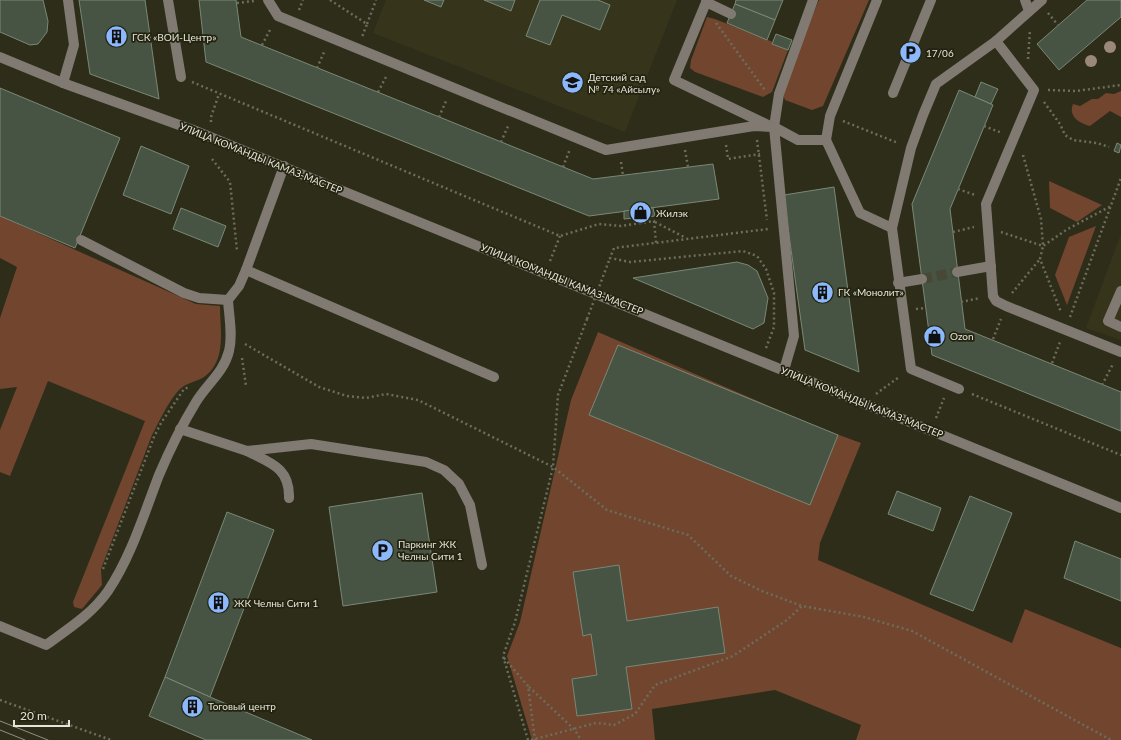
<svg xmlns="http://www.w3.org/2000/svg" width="1121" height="740" viewBox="0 0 1121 740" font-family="Lato,sans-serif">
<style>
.built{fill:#36351b}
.green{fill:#71452e}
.building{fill:#475443;stroke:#7a8876}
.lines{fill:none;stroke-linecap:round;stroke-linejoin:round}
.minor-tunnel{stroke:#484836;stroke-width:10;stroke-dasharray:10 5;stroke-linecap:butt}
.path{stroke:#6d6d5c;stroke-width:2.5;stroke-dasharray:2 3;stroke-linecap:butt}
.minor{stroke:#807a72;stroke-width:10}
.tram{stroke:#909081;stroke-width:1}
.path-bridge{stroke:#6d6d5c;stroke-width:2.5;stroke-dasharray:2 3;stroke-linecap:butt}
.tree{fill:#9a8978}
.labels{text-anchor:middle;stroke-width:3.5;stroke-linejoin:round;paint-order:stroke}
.poi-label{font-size:10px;fill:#e4e4d8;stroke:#232310;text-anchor:start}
.street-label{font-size:10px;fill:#e4e4d8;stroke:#232310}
</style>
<rect width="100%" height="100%" fill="#2d2d1a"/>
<g class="built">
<path d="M386 0H677L625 132 373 33Z"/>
<path d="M1121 234V340L1086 328Z"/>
</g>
<g class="green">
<path d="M819 0H869L823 106 812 110 785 100 781 89Z"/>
<path d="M707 17 715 19 773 42 772 44 788 50 772 92 763 97 695 72 690 68 691 60Z"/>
<path d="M1121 91V117L1110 111 1090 126C1079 123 1068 116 1073 104L1080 106 1092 99H1098L1106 93 1114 94Z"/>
<path d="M1049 181 1102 205 1077 222 1050 208Z"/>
<path d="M0 216 196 304 220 306C220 330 227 361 204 377 196 382 185 383 179 390 168 402 160 420 152 435L101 569 102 585 82 609 74 607 73 602 145 421 48 381 10 476 0 472V430L17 387 0 389V318L17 267 0 258Z"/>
<path d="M1096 226 1067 305 1055 275 1069 237Z"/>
<path d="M598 332 820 428 861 443 820 543 818 560 1012 643 1025 609 1121 648V740H856L861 725 775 690 652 709 655 740H532L507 656 520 622 571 400Z"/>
</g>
<g class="building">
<path d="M0 0H43L48 21 47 32 38 44 30 45 0 32Z"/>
<path d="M79 0H145L159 99 90 74Z"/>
<path d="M199 0H236L241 37 593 179 713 164 719 199 589 216 206 62Z"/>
<path d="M424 0H444L441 7Z"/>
<path d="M484 0H515L511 11Z"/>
<path d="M540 0H598L610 5 600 30 562 15 550 45 526 36Z"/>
<path d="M736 0H783L775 20 735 4Z"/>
<path d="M1087 0H1121V17L1059 70 1037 44Z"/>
<path d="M735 4 775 20 767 40 727 23Z"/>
<path d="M776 34 792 40 788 50 772 44Z"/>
<path d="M981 82 998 89 991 104 975 97Z"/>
<path d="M0 88 120 138 75 248 0 216Z"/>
<path d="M959 90 993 105 950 209 965 329 1121 392V431L932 355 912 204Z"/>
<path d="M1117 143 1121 145 1119 153 1114 151Z"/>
<path d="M141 146 189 166 171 214 123 195Z"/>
<path d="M834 187 859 372 805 350 789 235 784 195Z"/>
<path d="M181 208 226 226 218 247 173 229Z"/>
<path d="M653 208 655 216 624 219V211Z"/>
<path d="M737 262 748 265 757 271 768 298 764 323 753 329 633 278Z"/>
<path d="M618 345 838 435 810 505 589 415Z"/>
<path d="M897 491 941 508 933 531 888 514Z"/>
<path d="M422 493 437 592 343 606 329 507Z"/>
<path d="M970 496 1012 513 973 611 930 594Z"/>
<path d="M227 512 274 530 210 697 165 677Z"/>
<path d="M1075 541 1121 559V601L1064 578Z"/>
<path d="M619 565 627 621 718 607 725 653 626 667 632 709 577 716 572 679 597 675 591 634 583 636 573 572Z"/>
<path d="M165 677 210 697 312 740H206L149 716Z"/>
</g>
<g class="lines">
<path class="minor-tunnel" d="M922 279 957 272"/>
<g class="path">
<path d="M330 0 367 24 362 37"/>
<path d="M237 3 254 1"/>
<path d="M299 10 303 0"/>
<path d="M1048 13 1058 25"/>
<path d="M716 23 765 90"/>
<path d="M367 24 376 0"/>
<path d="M262 45 271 28"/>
<path d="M1028 59 1030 30"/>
<path d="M317 68 325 50"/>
<path d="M192 82 560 236 599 224 621 226 654 221 656 243"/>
<path d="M1048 90 1076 91 1121 85"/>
<path d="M378 92 387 75"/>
<path d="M1044 102 1060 124 1065 135 1073 140 1097 143 1109 147"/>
<path d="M439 117 447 99"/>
<path d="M843 121 898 143"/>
<path d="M211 122V117L219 94"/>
<path d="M984 126 1002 133"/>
<path d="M757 140 767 220"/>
<path d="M501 142 509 124"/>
<path d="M726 145 728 159 760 154"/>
<path d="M685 150 688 167"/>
<path d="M1023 155 1041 219 1043 246 1040 259 1061 312"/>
<path d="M212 159 230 182 237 251"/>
<path d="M621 162 623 176"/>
<path d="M563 167 570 149"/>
<path d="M958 189 975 195"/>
<path d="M655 222 686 238"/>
<path d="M953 232 974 227"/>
<path d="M1001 232 1043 246 1066 230 1111 206"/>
<path d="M550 261 560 236"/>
<path d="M1012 293 1040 259"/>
<path d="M961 302 980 298"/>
<path d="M916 309 926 308"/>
<path d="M1070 317 1121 178"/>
<path d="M993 339 1001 319"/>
<path d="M245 344 319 387 347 396 366 398 386 394 418 400 553 467 607 510 688 535 731 576 762 591 802 606"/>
<path d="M766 348 774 327V293L766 269 757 256 743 251 630 262 610 258 614 248 768 229V227"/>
<path d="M242 358 246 386"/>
<path d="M1052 363 1060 342"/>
<path d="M1102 385 1113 364"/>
<path d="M876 394 899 377"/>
<path d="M972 394 1121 455"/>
<path d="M936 418 944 398"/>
<path d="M103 569 154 437 161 423 184 389 189 387"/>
<path d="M504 658 528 686 535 740"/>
<path d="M529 687 575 730 581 740"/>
<path d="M0 700 111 740"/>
<path d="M528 740 503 656 515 622 553 467 558 395 587 319"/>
<path d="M531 740 596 723 614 725 635 714 655 685 733 656 787 620 802 606 864 617 912 631 1111 740"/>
</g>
<g class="minor">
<path d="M168 0 181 77"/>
<path d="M268 0 278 16 606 150 754 126 774 127"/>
<path d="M707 0 674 80 768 125"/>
<path d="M1025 0 1029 11"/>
<path d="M706 2 731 14"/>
<path d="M996 41 1034 90 986 204 993 296 996 301 1006 306 1121 352"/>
<path d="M0 57 63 83 193 130 1121 508"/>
<path d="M63 83 74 45 68 0"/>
<path d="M893 93 931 0"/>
<path d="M774 127 779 94 813 0"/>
<path d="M826 140 860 213 892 228"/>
<path d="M284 166 246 270 494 377"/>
<path d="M81 240 184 293 199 298 228 300"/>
<path d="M957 272 991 266"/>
<path d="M898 283 922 279"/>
<path d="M1121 291 1108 321 1121 327"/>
<path d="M784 370 794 336 774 127 798 140H826L830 116 877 0"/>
<path d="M959 389 911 369 892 228 911 148 923 115 936 84 996 41 1042 0"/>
<path d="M180 429 247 451 311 444 426 462 444 470 459 484 470 505 482 565"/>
<path d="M247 451C271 463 290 468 289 498"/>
<path d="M0 626 46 645C68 629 92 614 108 591 131 557 144 514 159 475 170 449 182 425 196 402 207 384 224 372 229 351 233 334 229 317 228 300L239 286 246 270"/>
</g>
<g class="tram">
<path d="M0 721 48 740"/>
<path d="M0 730 25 740"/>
</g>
<path class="path-bridge" d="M587 319 610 258"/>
</g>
<g class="tree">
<circle cx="1110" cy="47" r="6"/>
<circle cx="1091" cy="61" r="6"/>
</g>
<defs>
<symbol id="building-disc" viewBox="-11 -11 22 22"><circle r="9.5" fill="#8cb9fc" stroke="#232310"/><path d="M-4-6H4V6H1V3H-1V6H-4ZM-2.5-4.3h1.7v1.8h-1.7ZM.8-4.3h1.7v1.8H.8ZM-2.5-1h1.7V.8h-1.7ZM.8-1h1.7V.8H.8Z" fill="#111"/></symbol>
<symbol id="parking-disc" viewBox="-11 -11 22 22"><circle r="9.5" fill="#8cb9fc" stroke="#232310"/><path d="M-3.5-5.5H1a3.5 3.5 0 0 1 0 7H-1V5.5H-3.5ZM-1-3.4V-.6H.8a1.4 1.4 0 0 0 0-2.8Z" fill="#111"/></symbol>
<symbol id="school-disc" viewBox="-11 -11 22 22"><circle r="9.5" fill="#8cb9fc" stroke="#232310"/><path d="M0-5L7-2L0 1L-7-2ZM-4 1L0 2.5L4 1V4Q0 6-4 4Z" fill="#111"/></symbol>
<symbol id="shop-disc" viewBox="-11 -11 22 22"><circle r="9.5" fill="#8cb9fc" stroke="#232310"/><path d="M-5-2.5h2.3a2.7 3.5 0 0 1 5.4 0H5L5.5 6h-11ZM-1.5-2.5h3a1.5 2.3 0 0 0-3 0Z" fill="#111"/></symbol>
</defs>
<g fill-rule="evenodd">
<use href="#building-disc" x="104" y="24" width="25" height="25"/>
<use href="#parking-disc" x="898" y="40" width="25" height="25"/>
<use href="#school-disc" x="560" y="70" width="25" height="25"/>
<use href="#shop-disc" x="628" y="200" width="25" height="25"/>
<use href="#building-disc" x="810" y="280" width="25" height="25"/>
<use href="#shop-disc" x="922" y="324" width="25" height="25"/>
<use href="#parking-disc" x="370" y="538" width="25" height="25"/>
<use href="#building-disc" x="206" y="590" width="25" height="25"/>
<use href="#building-disc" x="180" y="694" width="25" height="25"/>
</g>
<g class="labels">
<g class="poi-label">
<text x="132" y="41">ГСК «ВОИ-Центр»</text>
<text x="926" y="57">17/06</text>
<text x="588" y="81">Детский сад<tspan x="588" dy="12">№ 74 «Айсылу»</tspan></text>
<text x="656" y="217">Жилэк</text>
<text x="838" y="296">ГК «Монолит»</text>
<text x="950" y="340">Ozon</text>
<text x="398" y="548">Паркинг ЖК<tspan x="398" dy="12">Челны Сити 1</tspan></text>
<text x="234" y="607">ЖК Челны Сити 1</text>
<text x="208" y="710">Тоговый центр</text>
</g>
<g class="street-label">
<text transform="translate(261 158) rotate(22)" y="4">УЛИЦА КОМАНДЫ КАМАЗ-МАСТЕР</text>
<text transform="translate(562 279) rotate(22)" y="4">УЛИЦА КОМАНДЫ КАМАЗ-МАСТЕР</text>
<text transform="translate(862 402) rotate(22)" y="4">УЛИЦА КОМАНДЫ КАМАЗ-МАСТЕР</text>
</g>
</g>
<path d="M14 720v6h55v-6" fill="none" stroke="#e4e4d8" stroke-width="2"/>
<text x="20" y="720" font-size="12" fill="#e4e4d8" stroke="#232310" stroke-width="3" paint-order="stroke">20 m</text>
</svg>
